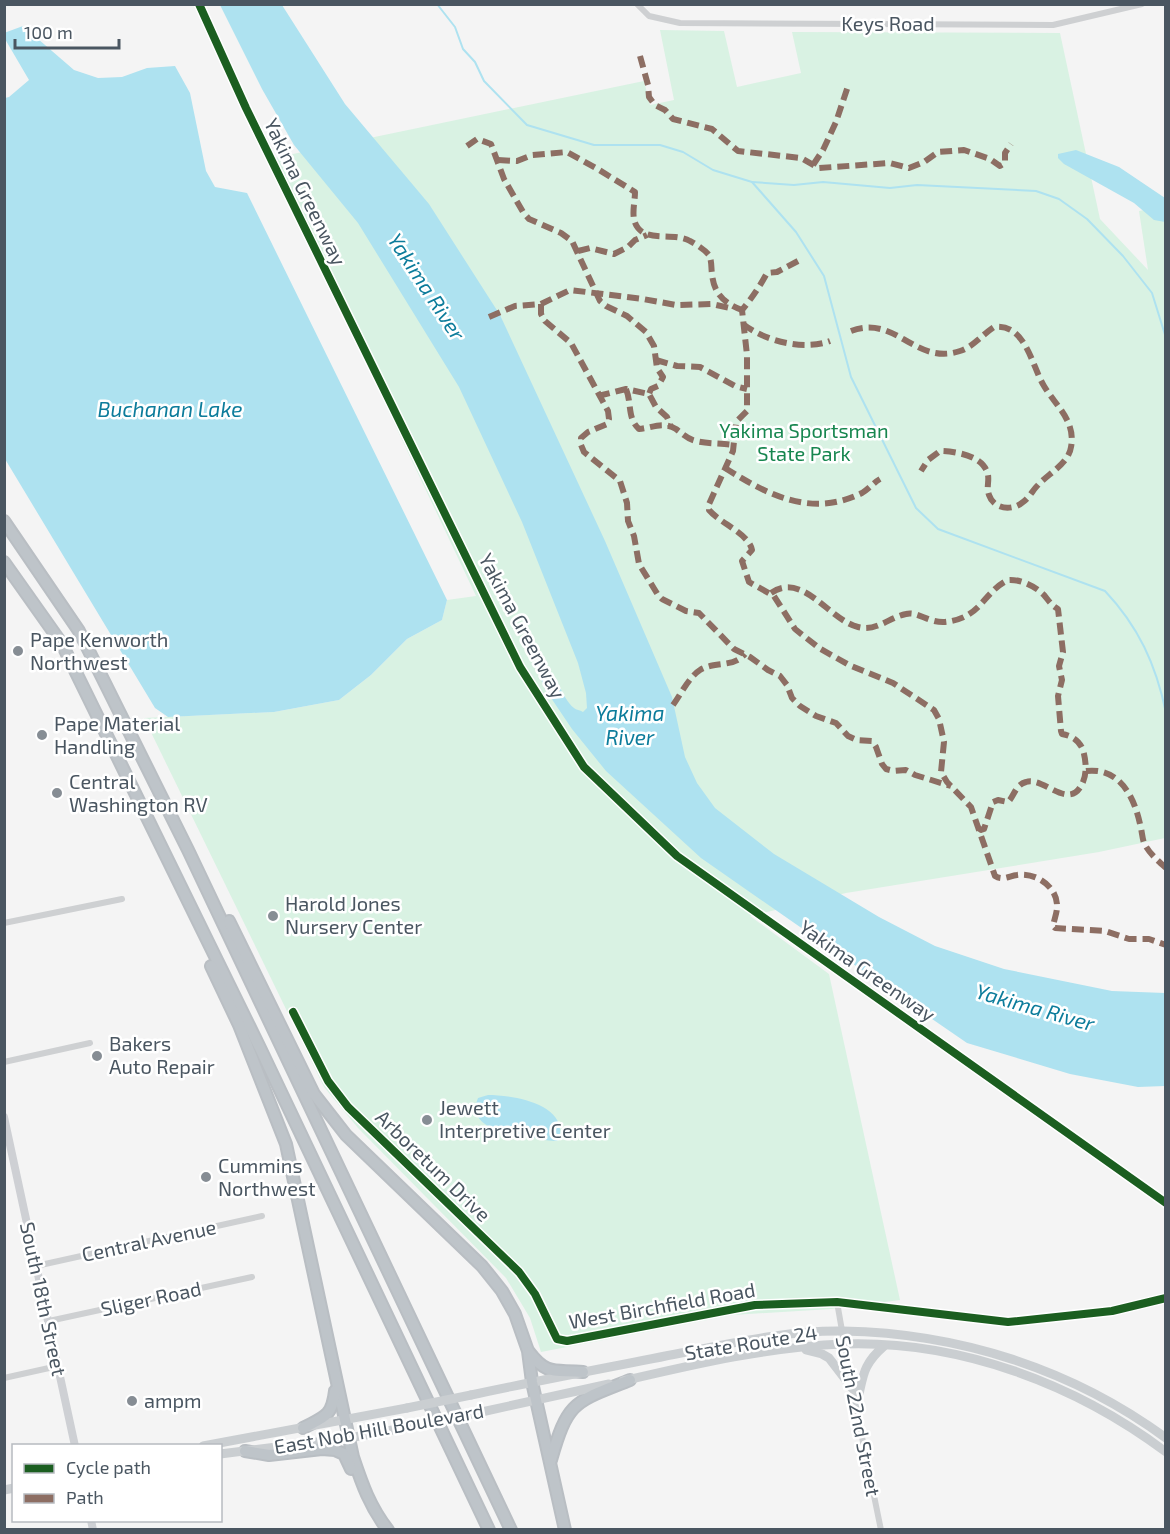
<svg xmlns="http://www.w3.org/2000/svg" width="1170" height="1534" viewBox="0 0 1170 1534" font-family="'Exo 2',sans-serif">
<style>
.green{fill:#d9f2e3}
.water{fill:#aee2f0}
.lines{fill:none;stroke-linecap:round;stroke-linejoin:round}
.stream{stroke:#aee2f0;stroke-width:2}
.highway-casing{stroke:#b9bec3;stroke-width:14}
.street{stroke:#ced0d2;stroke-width:6}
.secondary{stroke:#ced0d4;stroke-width:8}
.primary{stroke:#caced1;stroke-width:9}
.highway{stroke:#bec4c9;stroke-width:10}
.primary-bridge{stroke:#caced1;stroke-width:9}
.quiet{stroke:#8d6e63;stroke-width:6;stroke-dasharray:12 6;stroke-linecap:butt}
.cycleway-casing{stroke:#fff;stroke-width:11}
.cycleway{stroke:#1b5e20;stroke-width:8}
.poi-dot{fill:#868d94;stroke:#fff;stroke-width:2}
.labels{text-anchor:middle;stroke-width:5;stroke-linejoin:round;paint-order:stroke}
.street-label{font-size:20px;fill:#4a5661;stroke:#fff}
.park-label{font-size:20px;fill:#17864f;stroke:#fff}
.poi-label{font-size:20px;fill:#4a5661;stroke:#fff;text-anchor:start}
.water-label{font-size:21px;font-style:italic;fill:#0c7c9b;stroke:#fff}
</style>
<rect width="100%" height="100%" fill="#f4f4f4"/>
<path class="green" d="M660 30 724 31 737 87 801 73 792 32 1060 33 1100 219 1148 270 1139 211 1165 206V838L1099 852 846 893 750 916 829 974 900 1300 831 1309 733 1315 541 1352 530 1318 506 1278 358 1128 324 1087 144 718 274 712 339 700 371 675 407 639 442 620 447 600 476 596 269 159 644 81 650 105 674 100Z"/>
<g class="water">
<path d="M220 5H282L345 104 429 204 500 315 605 541 672 697 685 757 697 783 715 808 774 854 879 917 935 946 1004 969 1112 991 1165 993V1086L1138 1087 1070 1074 967 1043 935 1021 701 858 606 771 572 729 545 689 537 670C559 672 561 698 574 708 576 710 580 710 583 712L587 708 586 693 578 663 522 522 459 387 358 223 294 145 262 89Z"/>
<path d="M23 26 74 70 98 78 122 77 147 68 175 66 190 93 206 171 215 187 247 193 447 600 442 620 407 639 371 675 339 700 274 712 168 717 155 708 5 459V98L9 97 29 80 5 39 4 33Z"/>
<path d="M1076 150 1119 167 1165 198V222L1154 220 1134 203 1064 164 1058 158V154Z"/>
<path d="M488 1095C511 1095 566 1103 560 1137L557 1141C543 1141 531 1137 518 1134 500 1131 481 1129 474 1109L478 1098Z"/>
</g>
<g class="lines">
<g class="stream">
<path d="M437 4 455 27 463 49 475 62 484 81 527 125 594 145H660L683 152 713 170 752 182 796 232 824 276 851 377 916 508 938 529 1105 591C1138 626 1156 664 1166 713"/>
<path d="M752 182 794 185 823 182 890 188 917 185 1036 191 1059 199 1087 219 1123 256 1152 293 1166 338"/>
<path d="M1166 778V782"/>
</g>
<defs>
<g id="highway">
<path d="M4 521 79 631 188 850 511 1530"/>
<path d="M4 562 62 644 260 1048 489 1530"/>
<path d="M229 921 314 1094 346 1135 482 1266 502 1291 515 1314 528 1351 532 1382 565 1530"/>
<path d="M211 966 239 1025 286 1144 353 1457C362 1484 370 1507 388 1530"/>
<path d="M529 1352C548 1377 556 1369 583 1372"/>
<path d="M303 1428C324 1417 332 1417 335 1391"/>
<path d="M245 1451 269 1455 322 1449 335 1450 344 1454 351 1469"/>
<path d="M551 1460C568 1400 575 1402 630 1380"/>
</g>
</defs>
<use href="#highway" class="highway-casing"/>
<g class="street">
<path d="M637 4 649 16 680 23 1053 25 1142 4"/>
<path d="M4 923 122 899"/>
<path d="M293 1012 328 1081 348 1107 519 1272 535 1294 557 1339 567 1341 755 1305 837 1302 1008 1322 1112 1311 1166 1298"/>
<path d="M4 1062 90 1043"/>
<path d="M36 1266 262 1216"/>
<path d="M837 1302 852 1388 881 1530"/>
<path d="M49 1321 252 1277"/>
<path d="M4 1378 58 1366"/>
</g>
<g class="secondary">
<path d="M4 1117 75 1446"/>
<path d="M91 1520 93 1530"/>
</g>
<g class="primary">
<path d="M806 1350 822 1354 829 1358 852 1388"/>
<path d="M623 1381C696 1364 768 1347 843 1344 958 1340 1074 1383 1166 1452"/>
<path d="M471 1395C541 1380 611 1367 681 1353 734 1343 788 1330 843 1331 959 1333 1072 1369 1166 1438"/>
<path d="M856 1406C864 1378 860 1367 884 1346"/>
<path d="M477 1413 609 1384"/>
<path d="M203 1446 407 1408"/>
<path d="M220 1454 349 1438 414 1426"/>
<path d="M4 1490 14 1488"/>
</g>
<use href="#highway" class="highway"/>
<g class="primary-bridge">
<path d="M407 1408 471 1395"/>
<path d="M414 1426 477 1413"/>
</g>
<g class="quiet">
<path d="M640 56 648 85 649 97 655 105 665 110 673 119 712 129 738 151 801 158 819 168 890 163 909 168 924 162 938 152 964 150 990 159 1000 166 1005 163V153L1011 144"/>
<path d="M467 146 477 139 491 144 504 179 523 212 529 219 561 233 572 241 600 301 606 306 627 316 646 332 654 346 657 368 663 377 658 386 651 389 649 394"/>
<path d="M498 160 517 161 532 155 567 152 596 168 635 192C635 204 630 218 638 228 649 242 674 232 690 241 696 244 705 250 709 255 712 261 711 268 712 274 714 294 724 303 742 310"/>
<path d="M813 165 823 150 836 122 849 83"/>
<path d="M578 251 590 248 614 254 628 247 635 240 647 235"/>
<path d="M798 261 777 272 767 273C760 286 752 298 742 310L747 355V411L736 422 733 451 709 504V510C720 523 749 534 752 550L742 561 749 582 774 596 795 629 819 648 849 665 893 683 934 710 939 719 944 742 941 772 947 782 971 807 995 876C1003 881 1009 876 1017 875 1036 872 1058 887 1057 907 1057 913 1054 920 1053 926L1055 928 1105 931 1129 939H1149L1166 945"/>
<path d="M541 304V314L545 321 571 343 608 411 609 419 607 424 588 432 581 438V445L584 452 620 481 627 503 628 521 634 536 639 564 658 595 662 599 686 611 699 613 734 649 750 657 768 670 780 676 787 685 792 698 800 706 816 716 836 723 848 736 857 740 872 741 876 747 882 764 886 769 894 771 906 770 915 775 951 786"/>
<path d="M489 317 515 306 541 304 570 290 643 299 676 305 712 304 730 308"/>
<path d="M743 324C765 341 803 351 830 341"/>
<path d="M851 331C896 314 915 366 960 351 973 347 983 334 994 327 1026 323 1032 367 1044 386 1056 406 1076 421 1071 447 1069 463 1048 474 1038 485 1033 490 1029 498 1023 502 1013 511 994 510 989 495 985 484 993 477 983 465 975 455 953 451 940 451L928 460 921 471"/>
<path d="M656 360 677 366 700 367 735 386 747 389"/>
<path d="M626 389C632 404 627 418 639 429 652 428 663 421 676 429 683 434 687 439 696 441 708 444 721 443 734 445"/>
<path d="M598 396 626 389 649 394 656 407 667 417 671 427"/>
<path d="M725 468C768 495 811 518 862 493 869 489 873 483 880 479"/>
<path d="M771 593C803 571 829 620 858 627 876 632 890 617 906 614 918 611 928 623 945 622 982 618 982 593 1008 580 1020 579 1035 586 1044 595 1049 601 1051 605 1058 609L1063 652 1059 666 1062 680 1058 696 1061 731 1062 734C1072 736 1079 740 1083 750 1086 760 1087 773 1083 782 1070 813 1044 776 1026 782 1015 785 1015 795 1008 802L998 800 993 802 984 829 981 830 976 826"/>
<path d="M673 705C681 694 689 677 700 670 715 661 733 668 745 654"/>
<path d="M1086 771C1119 767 1134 796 1140 824 1142 831 1142 837 1144 843 1149 853 1157 860 1166 868"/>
</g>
<defs>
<g id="cycleway">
<path d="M199 4 246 108 520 667 584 767 677 856 1166 1203"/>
<path d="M293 1012 328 1081 348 1107 519 1272 535 1294 557 1339 567 1341 755 1305 837 1302 1008 1322 1112 1311 1166 1298"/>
</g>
</defs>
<use href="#cycleway" class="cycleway-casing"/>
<use href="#cycleway" class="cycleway"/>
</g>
<g class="poi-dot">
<circle cx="18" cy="651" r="6"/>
<circle cx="42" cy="735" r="6"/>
<circle cx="57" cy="793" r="6"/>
<circle cx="273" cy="916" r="6"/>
<circle cx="97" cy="1056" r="6"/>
<circle cx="427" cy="1120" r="6"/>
<circle cx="206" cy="1177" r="6"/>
<circle cx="132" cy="1401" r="6"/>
</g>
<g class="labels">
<g class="street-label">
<text x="888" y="31">Keys Road</text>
<text transform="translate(305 192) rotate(64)" y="7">Yakima Greenway</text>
<text transform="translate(522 626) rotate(62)" y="7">Yakima Greenway</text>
<text transform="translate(867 971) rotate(35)" y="7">Yakima Greenway</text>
<text transform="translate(433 1166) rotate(44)" y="7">Arboretum Drive</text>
<text transform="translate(149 1241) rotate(-12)" y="7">Central Avenue</text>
<text transform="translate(43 1299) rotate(78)" y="7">South 18th Street</text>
<text transform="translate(151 1299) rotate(-12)" y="7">Sliger Road</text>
<text transform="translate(662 1306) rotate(-10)" y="7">West Birchfield Road</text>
<text transform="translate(751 1343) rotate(-9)" y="7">State Route 24</text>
<text transform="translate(858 1416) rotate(79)" y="7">South 22nd Street</text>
<text transform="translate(379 1429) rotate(-10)" y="7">East Nob Hill Boulevard</text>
</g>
<g class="park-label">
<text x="804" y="438">Yakima Sportsman<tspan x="804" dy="23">State Park</tspan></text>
</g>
<g class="poi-label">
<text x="30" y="647">Pape Kenworth<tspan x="30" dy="23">Northwest</tspan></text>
<text x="54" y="731">Pape Material<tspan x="54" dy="23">Handling</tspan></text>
<text x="69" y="789">Central<tspan x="69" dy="23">Washington RV</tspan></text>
<text x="285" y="911">Harold Jones<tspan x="285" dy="23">Nursery Center</tspan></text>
<text x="109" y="1051">Bakers<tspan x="109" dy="23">Auto Repair</tspan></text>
<text x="439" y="1115">Jewett<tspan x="439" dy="23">Interpretive Center</tspan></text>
<text x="218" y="1173">Cummins<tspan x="218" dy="23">Northwest</tspan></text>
<text x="144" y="1408">ampm</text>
</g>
<g class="water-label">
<text transform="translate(426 287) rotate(57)" y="7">Yakima River</text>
<text x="170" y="417">Buchanan Lake</text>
<text x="630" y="721">Yakima<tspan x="630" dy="24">River</tspan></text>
<text transform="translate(1035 1008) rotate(16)" y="7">Yakima River</text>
</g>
</g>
<rect width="1170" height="1534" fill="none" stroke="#4a5661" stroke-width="12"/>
<rect x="12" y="1444" width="210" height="78" fill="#ffffff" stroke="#b7bbc0" stroke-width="1.5"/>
<rect x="24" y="1464" width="30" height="9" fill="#1b5e20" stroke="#b7bbc0" stroke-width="1.5"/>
<text x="66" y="1474" font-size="18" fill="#4a5661">Cycle path</text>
<rect x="24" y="1494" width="30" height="9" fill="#8d6e63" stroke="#b7bbc0" stroke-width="1.5"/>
<text x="66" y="1504" font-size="18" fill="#4a5661">Path</text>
<path d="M15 39v9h104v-9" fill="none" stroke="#4a5661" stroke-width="3"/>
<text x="24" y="39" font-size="18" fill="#4a5661" stroke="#ffffff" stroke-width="4.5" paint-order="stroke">100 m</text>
</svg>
